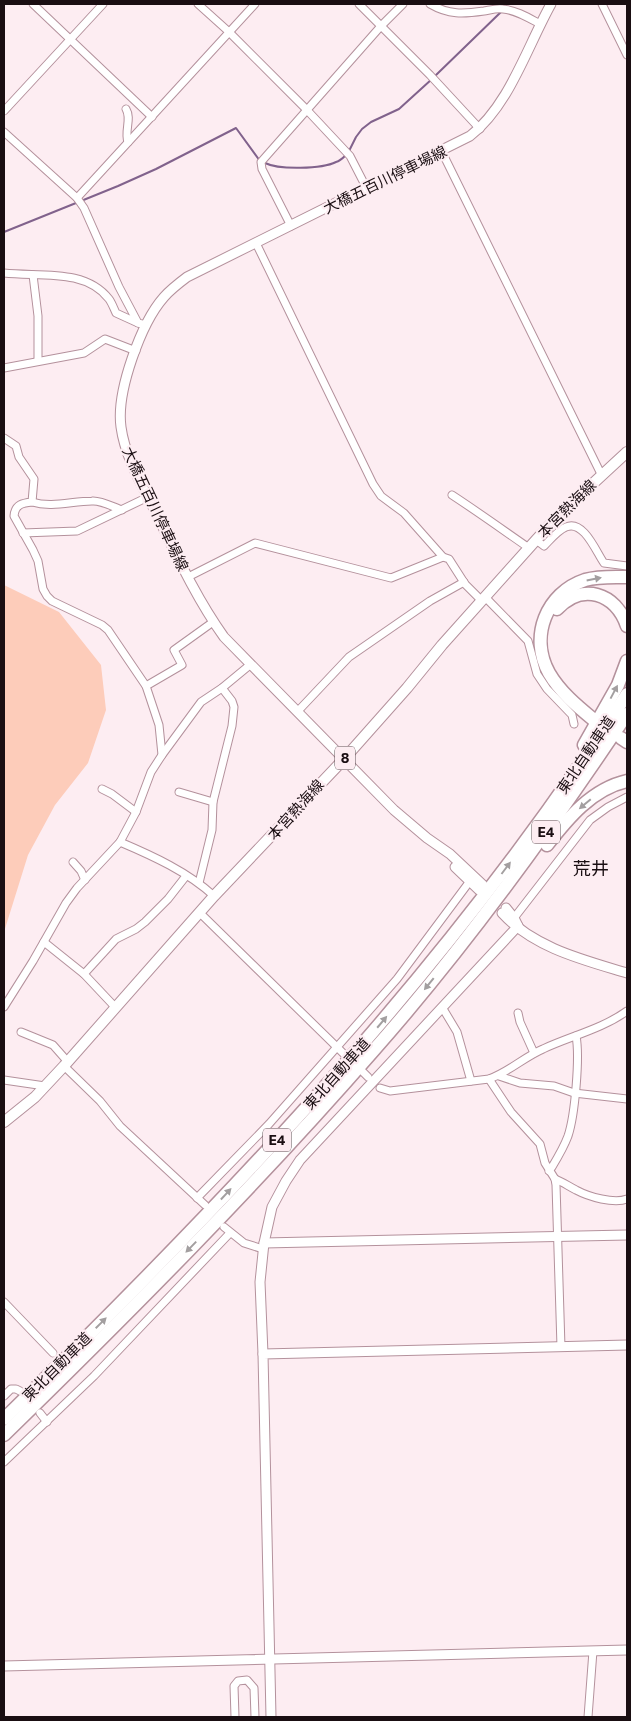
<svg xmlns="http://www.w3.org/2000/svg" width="631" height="1721" viewBox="0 0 631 1721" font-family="Commissioner,'Noto Sans JP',sans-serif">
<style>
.green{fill:#fdccba}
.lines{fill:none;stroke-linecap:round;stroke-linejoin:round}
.stream{stroke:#81628c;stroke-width:2}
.street-casing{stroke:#b4919c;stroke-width:9}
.secondary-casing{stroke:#b4919c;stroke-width:11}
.primary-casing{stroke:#b4919c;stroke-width:12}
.highway-casing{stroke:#b4919c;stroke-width:15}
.street{stroke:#fff;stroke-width:7}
.secondary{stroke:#fff;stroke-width:9}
.primary{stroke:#fff;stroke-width:10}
.highway{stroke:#fff;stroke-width:12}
.oneway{fill:#a39fa0}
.labels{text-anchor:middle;stroke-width:4.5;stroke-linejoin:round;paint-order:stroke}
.shield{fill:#fdedf2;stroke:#5e5155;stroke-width:1}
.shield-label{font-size:14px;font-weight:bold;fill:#1a0e12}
.street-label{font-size:15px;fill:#1a0e12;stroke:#fdedf2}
.quarter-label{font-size:18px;fill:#1a0e12;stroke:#fdedf2}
</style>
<rect width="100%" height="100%" fill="#fdedf2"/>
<path class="green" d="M4 585 59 612 101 665 106 710 88 763 55 805 28 855 4 932Z"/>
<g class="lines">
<g class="stream">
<path d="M435 76 502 11"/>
<path d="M349 151 356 137 362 129 371 122 399 109 432 79"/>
<path d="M265 163C279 170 322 169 336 162 340 161 343 158 346 155"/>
<path d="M81 201 118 186 156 169 236 128 260 161"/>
<path d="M4 232 76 203"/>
</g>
<defs>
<g id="street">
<path d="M33 4 152 117"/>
<path d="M198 4 228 31 306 109 350 156 367 189"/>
<path d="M359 4 430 75 480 129"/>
<path d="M430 4C449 15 463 14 484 11 490 10 497 8 503 9 516 10 529 18 540 24"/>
<path d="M602 4 627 55"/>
<path d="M126 109C132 119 124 131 128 142"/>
<path d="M4 111 103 4"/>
<path d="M4 132 77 198 84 208 119 287 138 323 146 325"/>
<path d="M442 152 602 476"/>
<path d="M77 198 255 4"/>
<path d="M291 226 262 169 261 162 381 26 403 4"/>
<path d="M256 243 373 484 381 496 404 513 443 557 449 559 465 584 482 601"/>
<path d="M4 273C39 277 85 268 109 299 112 303 114 309 116 313L138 323"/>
<path d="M33 275 38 316V361"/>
<path d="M4 368 84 353 105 339 136 351"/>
<path d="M4 438 16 446 19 457 34 479 32 502C23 503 15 504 14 516L33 550 38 561 43 589 47 596 52 601 102 625 108 630 146 686 159 725 162 755 151 772 136 812 120 842 77 888 66 903 33 961 4 1007"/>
<path d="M452 495C478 512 503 530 529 548"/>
<path d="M32 502C52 508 72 501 92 501 101 500 113 507 122 510"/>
<path d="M23 533 77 531 148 497"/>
<path d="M536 540 544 546C550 540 558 530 566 527 584 519 597 554 604 563L627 566"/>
<path d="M188 577 255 543 391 578 443 557"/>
<path d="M485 597 528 641 537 674 547 689 572 715 574 724"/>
<path d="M146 686 182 665 174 650 213 622"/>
<path d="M298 711 349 657 430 601 464 582"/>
<path d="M162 755 201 702 222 688 251 664"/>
<path d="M102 789 112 794 136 812"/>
<path d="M179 792 213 802"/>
<path d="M120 842C153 856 188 872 214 896"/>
<path d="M73 862 81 871 85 880"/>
<path d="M199 883 212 830 213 802 232 726 234 707 232 701 222 688"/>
<path d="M200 913 345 1055"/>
<path d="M514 918 590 820 608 807 627 797"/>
<path d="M44 942 84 974 116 1008"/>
<path d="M84 974 116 939 136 929 145 922 168 899 186 876"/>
<path d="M442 1007 457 1032 471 1081"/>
<path d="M518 1013 520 1022 534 1053"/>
<path d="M21 1032 53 1045 68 1062"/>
<path d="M64 1066 100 1101 120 1126 205 1205"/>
<path d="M363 1072 368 1077"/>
<path d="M499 1076 520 1083 554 1086 574 1093 627 1099"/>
<path d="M489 1079 511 1112 540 1144 545 1163 555 1179 556 1185 561 1347"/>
<path d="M4 1080 45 1086"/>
<path d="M380 1088 390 1091 489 1079C509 1072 524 1057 543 1049 571 1036 602 1029 627 1011"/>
<path d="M549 1171 552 1167C558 1157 564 1147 568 1136 575 1115 580 1057 576 1036"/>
<path d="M555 1179C563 1182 568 1186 576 1190 589 1197 614 1204 627 1199"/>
<path d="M197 1198 269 1124 397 979 470 881"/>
<path d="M224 1227 244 1243 263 1249"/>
<path d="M4 1302 53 1353"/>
<path d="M4 1396 11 1389H16L20 1391"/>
<path d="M40 1413 47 1422"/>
<path d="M4 1462 94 1376 230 1233"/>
<path d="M235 1717 234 1686 238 1681 247 1680 254 1688 255 1717"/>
<path d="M588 1717 593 1651"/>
</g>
<g id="secondary">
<path d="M455 867 479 890"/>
<path d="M483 885 450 854 427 838 394 810 224 637C196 598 176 554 155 511 142 485 125 457 121 427 116 392 141 323 164 297 171 289 179 283 187 277L470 136C509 106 527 47 551 4"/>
<path d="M506 908 514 918 518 926"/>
<path d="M502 913C534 948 584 960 627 973"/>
<path d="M264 1243 627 1235"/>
<path d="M263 1354 260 1282 264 1243 272 1207 286 1181 300 1160 518 926"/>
<path d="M4 1666 627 1650"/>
<path d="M271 1717 263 1354 627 1345"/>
</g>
<path id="primary" d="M4 1122 35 1097 64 1066 214 896 344 759 407 688 442 645 536 540 560 514 627 452"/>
<g id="highway">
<path d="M557 609C582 582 616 593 627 626"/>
<path d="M594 720C577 706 560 692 549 673 529 637 546 593 585 580 599 576 613 577 627 577"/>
<path d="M621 738 627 742"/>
<path d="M584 745 618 685 627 661"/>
<path d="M547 845C568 818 592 789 627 781"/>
<path d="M4 1419C232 1196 454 964 627 694"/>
<path d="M4 1435C131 1311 256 1185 373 1051 466 946 549 831 627 714"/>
</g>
</defs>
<use href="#street" class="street-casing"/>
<use href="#secondary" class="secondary-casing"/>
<use href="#primary" class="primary-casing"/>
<use href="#highway" class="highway-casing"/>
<use href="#street" class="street"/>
<use href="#secondary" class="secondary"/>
<use href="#primary" class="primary"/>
<use href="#highway" class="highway"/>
</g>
<defs><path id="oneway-solid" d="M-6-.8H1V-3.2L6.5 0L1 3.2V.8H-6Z" transform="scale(1.25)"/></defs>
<g class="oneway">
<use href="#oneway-solid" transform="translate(594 579) rotate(-11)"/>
<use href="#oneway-solid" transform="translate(614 692) rotate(-62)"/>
<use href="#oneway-solid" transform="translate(585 804) rotate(140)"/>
<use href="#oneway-solid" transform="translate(506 868) rotate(-53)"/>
<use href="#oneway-solid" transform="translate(429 984) rotate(129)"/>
<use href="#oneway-solid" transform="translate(382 1022) rotate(-50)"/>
<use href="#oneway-solid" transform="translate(226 1194) rotate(-47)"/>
<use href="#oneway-solid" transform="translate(191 1247) rotate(134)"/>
<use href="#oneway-solid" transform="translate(101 1323) rotate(-45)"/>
</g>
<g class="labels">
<g class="shield">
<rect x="335" y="746.5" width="20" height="23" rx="4"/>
<rect x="532" y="820.5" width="28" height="23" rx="4"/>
<rect x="263" y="1128.5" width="28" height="23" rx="4"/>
</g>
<g class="shield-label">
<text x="345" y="763">8</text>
<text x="546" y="837">E4</text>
<text x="277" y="1145">E4</text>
</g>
<g class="street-label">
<text transform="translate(385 180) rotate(-26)" y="5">大橋五百川停車場線</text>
<text transform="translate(155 509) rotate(65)" y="5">大橋五百川停車場線</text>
<text transform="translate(567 509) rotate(-45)" y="5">本宮熱海線</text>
<text transform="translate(586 755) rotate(-56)" y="5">東北自動車道</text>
<text transform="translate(296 810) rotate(-48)" y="5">本宮熱海線</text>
<text transform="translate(337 1074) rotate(-48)" y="5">東北自動車道</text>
<text transform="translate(57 1367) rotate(-45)" y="5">東北自動車道</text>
</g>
<g class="quarter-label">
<text x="591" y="875">荒井</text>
</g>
</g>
<rect width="631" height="1721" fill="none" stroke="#1a0e12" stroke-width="10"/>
</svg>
